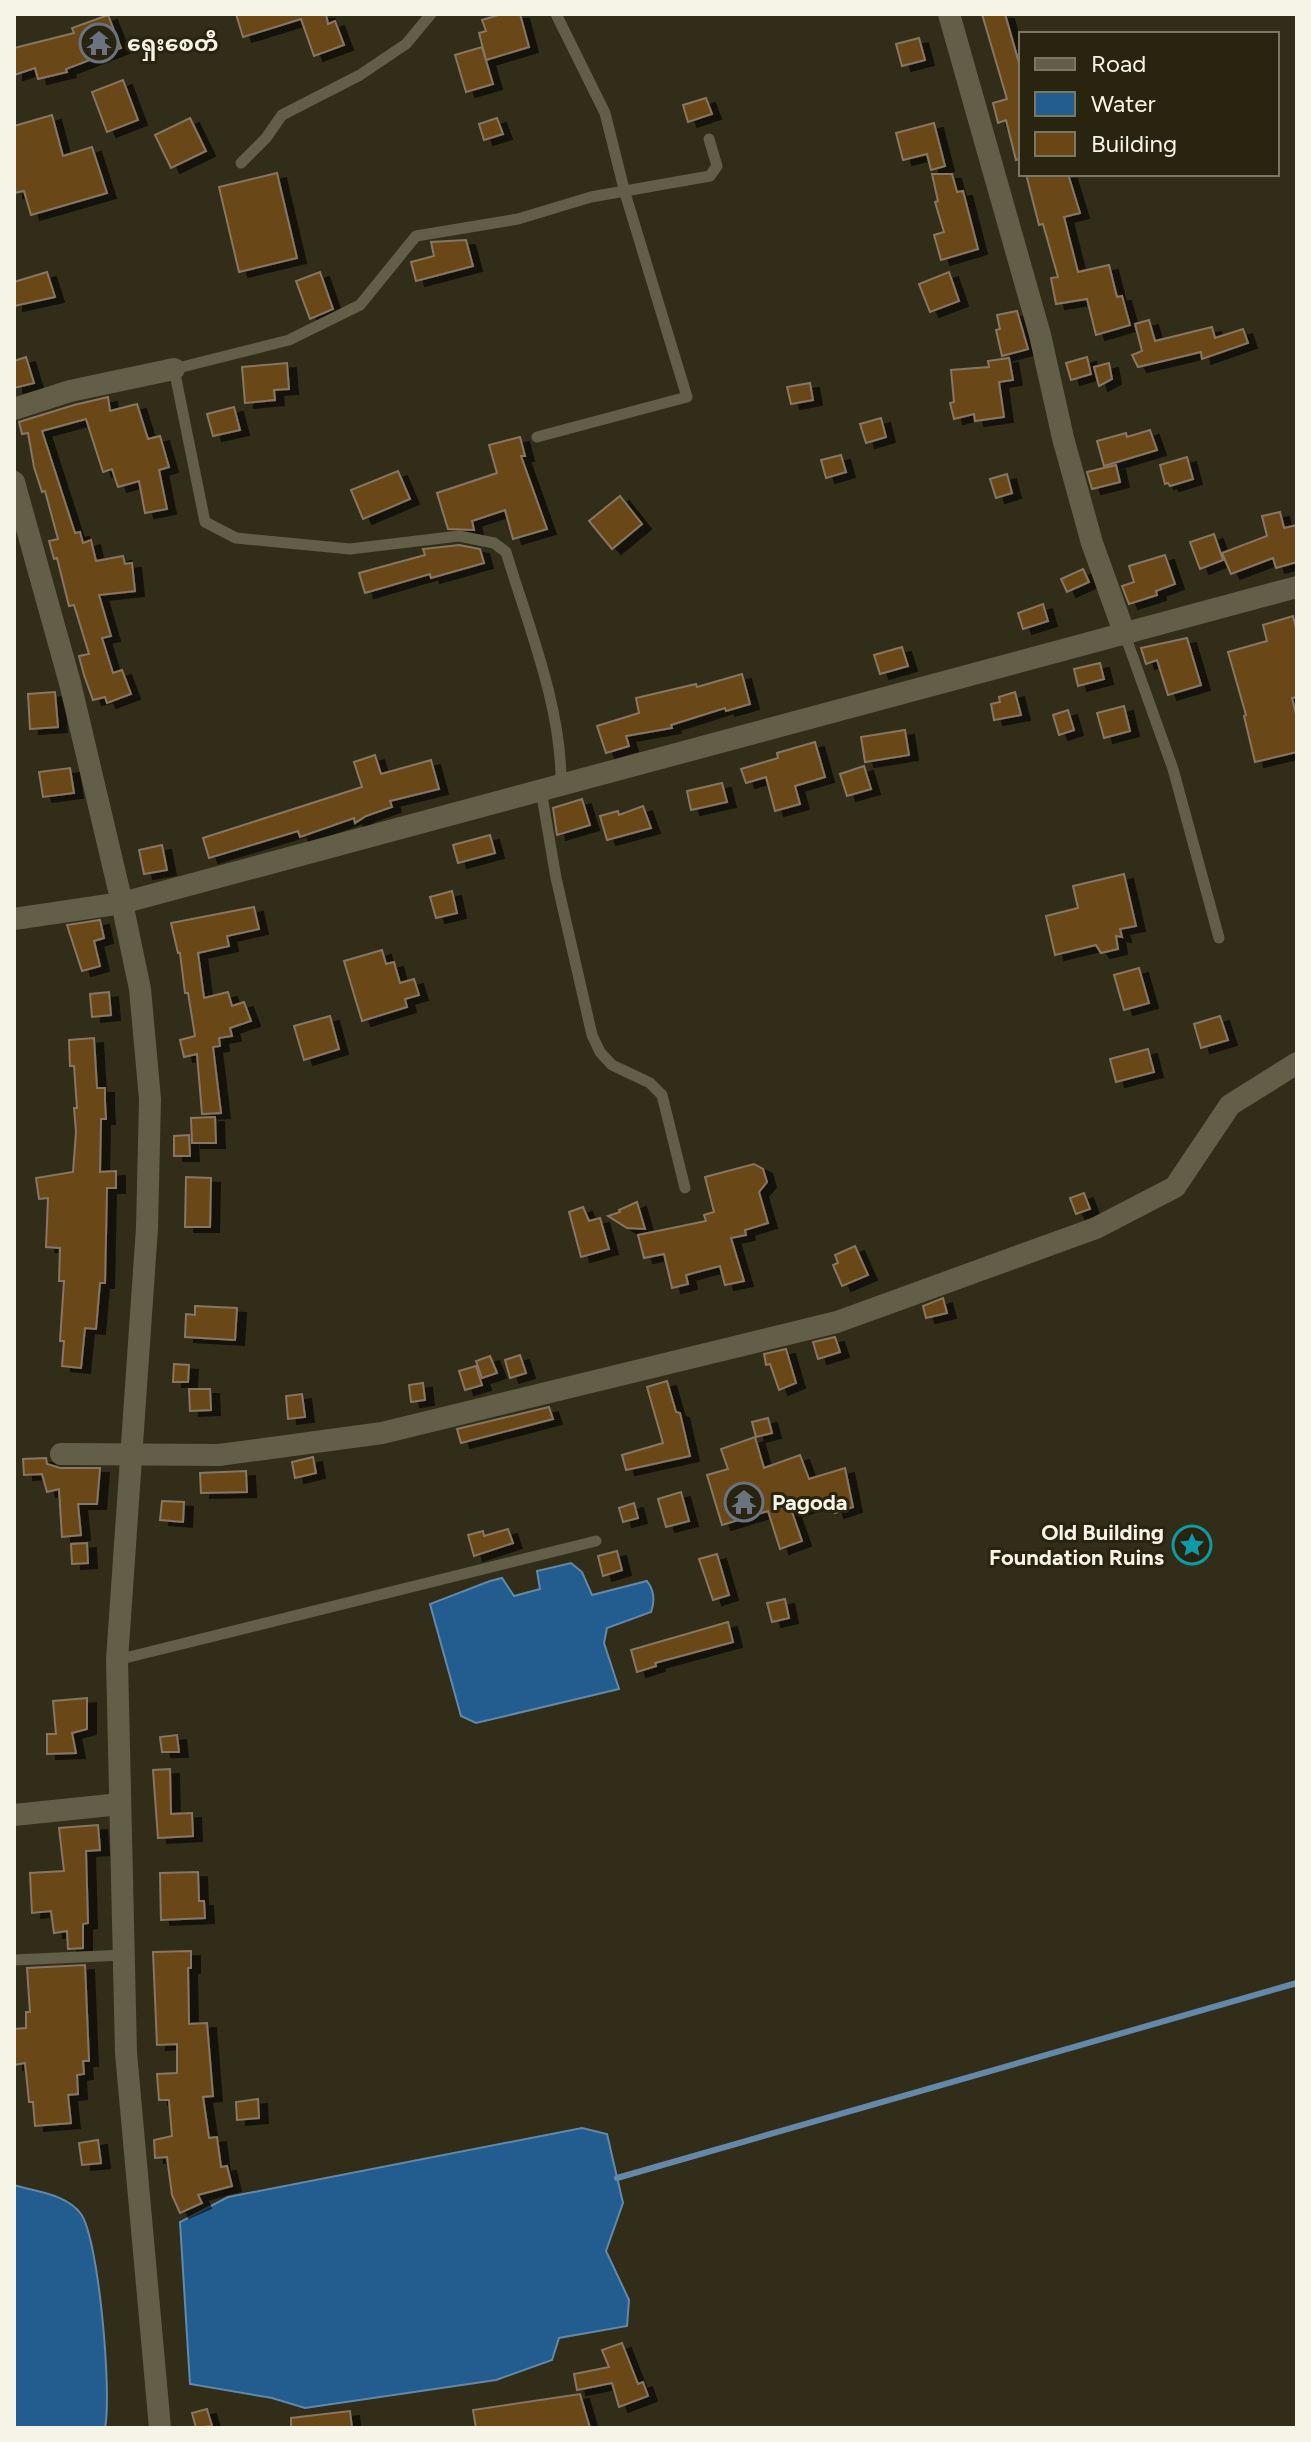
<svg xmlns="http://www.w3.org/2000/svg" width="1311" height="2442" viewBox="0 0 1311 2442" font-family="Figtree,'Noto Sans Myanmar',sans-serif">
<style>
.water{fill:#235c8f;stroke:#6289a9;stroke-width:2}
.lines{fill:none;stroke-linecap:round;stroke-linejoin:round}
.stream{stroke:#6289a9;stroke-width:6}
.building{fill:#6b4614;stroke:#867663;stroke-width:2;filter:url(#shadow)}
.service{stroke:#635e48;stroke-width:11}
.minor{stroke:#635e48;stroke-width:22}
.labels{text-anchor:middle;stroke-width:6;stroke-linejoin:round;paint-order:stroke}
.poi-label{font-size:22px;font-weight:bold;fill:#f6f3e7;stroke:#28240f;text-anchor:start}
</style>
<defs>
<filter id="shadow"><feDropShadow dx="9" dy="5" stdDeviation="0" flood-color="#0009"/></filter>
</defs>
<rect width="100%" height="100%" fill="#322d19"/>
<g class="water">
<path d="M571 1563 582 1572 592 1595 647 1581C654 1590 655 1601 651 1612L607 1628 604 1643 619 1689 476 1723 461 1716 430 1604 490 1581 502 1578 514 1596 540 1589 537 1571Z"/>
<path d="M582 2128 607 2134 623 2203 606 2251 629 2300 627 2326 559 2338 552 2360 496 2380 305 2408 272 2398 190 2384 180 2222 228 2197Z"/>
<path d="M14 2185C36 2192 67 2194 81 2214 99 2240 112 2394 105 2428H14Z"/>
</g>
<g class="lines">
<path class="stream" d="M617 2178 1297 1983"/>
</g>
<g class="building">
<path d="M236 14H326L328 24 335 21 344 45 314 56 301 19 243 37Z"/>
<path d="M502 14H520L529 47 486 60 479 33 486 31 482 20Z"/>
<path d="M982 14H1005L1021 70V159L1016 160 1006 120 998 123 993 103 1007 99Z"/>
<path d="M108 15 121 48 66 69 67 72 38 79 35 68 14 75V48L74 33 72 28Z"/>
<path d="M919 38 925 60 902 66 896 44Z"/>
<path d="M482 47 493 84 466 92 455 55Z"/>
<path d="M123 80 138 120 107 132 92 92Z"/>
<path d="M706 98 712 114 688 122 683 105Z"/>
<path d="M52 115 63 156 92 147 107 193 31 215 24 191 14 193V126Z"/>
<path d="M190 118 206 151 171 168 155 135Z"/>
<path d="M497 118 503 134 484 140 479 124Z"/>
<path d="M934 123 945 166 931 170 927 154 903 160 896 133Z"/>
<path d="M277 173 297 258 239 272 219 187Z"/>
<path d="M932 174H952L957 192 963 191 978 249 941 260 934 235 944 232 935 202 938 201Z"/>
<path d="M1026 174H1068L1080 213 1064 217 1078 272 1109 265 1117 297 1122 296 1130 325 1096 335 1087 299 1056 304 1051 278 1058 277 1043 224 1039 225Z"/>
<path d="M466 240 473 266 416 281 411 262 434 256 431 242Z"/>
<path d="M47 272 55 297 14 306V282Z"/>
<path d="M320 272 333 309 310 319 296 281Z"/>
<path d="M949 272 959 301 930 312 919 284Z"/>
<path d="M1017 311 1028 349 1002 356 996 330 1000 329 997 315Z"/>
<path d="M1149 320 1155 341 1212 327 1215 338 1243 329 1248 343 1202 359 1201 352 1138 367 1132 355 1142 351 1135 324Z"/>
<path d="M26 357 34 383 14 388V361Z"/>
<path d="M1087 357 1091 374 1071 380 1066 363Z"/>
<path d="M1009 358 1013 380 999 382 1004 417 975 421 974 414 954 419 950 403 954 402 951 370 989 367 988 361Z"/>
<path d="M287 363 289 389 274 390 275 400 245 403 242 367Z"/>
<path d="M1109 363 1112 379 1099 386 1094 367Z"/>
<path d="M810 383 813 400 791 404 787 387Z"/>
<path d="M108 397 110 411 137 404 148 439 160 436 169 467 159 470 167 509 145 513 139 481 118 487 112 469 103 472 86 419 42 431 75 533 80 532 83 543 91 540 96 561 123 556 125 564 132 563 135 591 99 595 111 636 102 638 113 673 122 670 131 694 107 703 105 697 93 700 84 675 79 656 89 654 74 605 69 606 57 558 54 559 49 541 58 539 45 491 42 492 34 467 28 433 22 434 19 422 74 405Z"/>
<path d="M234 407 240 430 213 436 207 414Z"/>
<path d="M881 418 886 437 866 443 860 424Z"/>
<path d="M1150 430 1157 450 1104 466 1097 441 1126 433 1127 437Z"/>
<path d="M520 437 525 456H521L547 529 513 539 505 510 472 521 474 530 448 529 437 493 497 473 489 445Z"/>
<path d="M841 455 846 472 826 478 821 460Z"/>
<path d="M1187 457 1193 479 1170 486 1168 483 1165 484 1160 465Z"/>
<path d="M1116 465 1120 482 1092 489 1087 472Z"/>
<path d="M398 471 410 499 363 519 351 490Z"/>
<path d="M1007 474 1012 493 996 498 990 479Z"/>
<path d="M620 496 642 524 612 549 589 521Z"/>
<path d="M1280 512 1284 528 1297 525V562L1276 568 1273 558 1231 574 1222 553 1267 536 1262 516Z"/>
<path d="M1214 534 1223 560 1200 569 1190 542Z"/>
<path d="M459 545 480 549 484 563 431 578 430 574 365 593 359 573 425 555 423 549Z"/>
<path d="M1165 555 1175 584 1156 591 1157 595 1129 604 1122 586 1134 582 1129 566Z"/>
<path d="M1083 569 1089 582 1067 592 1061 579Z"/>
<path d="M1043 604 1048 621 1023 629 1018 613Z"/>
<path d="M1293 616 1297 632V697L1292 698 1297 718V752L1255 762 1244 716 1246 715 1228 652 1267 641 1263 625Z"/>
<path d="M1187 638 1201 685 1168 695 1157 660 1146 664 1141 648Z"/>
<path d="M902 647 908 666 880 674 874 655Z"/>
<path d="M1100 663 1104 679 1078 686 1074 669Z"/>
<path d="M742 674 750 704 726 711 725 708 671 725 672 728 626 736 629 746 606 753 597 726 639 713 636 698 696 684 697 687Z"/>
<path d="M55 692 58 727 30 729 28 694Z"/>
<path d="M1015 692 1021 715 994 720 991 704 1000 702 999 697Z"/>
<path d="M1124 706 1130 731 1104 738 1097 713Z"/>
<path d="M1068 710 1074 730 1059 735 1053 715Z"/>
<path d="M905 730 909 755 865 762 861 737Z"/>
<path d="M815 742 825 777 795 786 800 804 775 811 766 777 746 783 741 769 778 758 777 753Z"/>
<path d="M375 755 381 774 431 760 439 789 390 801 392 807 366 816 355 823 354 818 300 837 298 831 209 858 203 838 362 787 354 762Z"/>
<path d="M864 766 871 789 847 796 840 774Z"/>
<path d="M70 768 74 793 43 797 39 772Z"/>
<path d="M722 783 727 802 691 810 687 791Z"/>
<path d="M582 799 590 825 557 835 553 808Z"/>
<path d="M643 806 651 828 607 840 600 816 618 811 619 815Z"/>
<path d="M490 835 495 853 458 863 453 845Z"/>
<path d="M162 845 167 870 144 874 139 850Z"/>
<path d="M1124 874 1136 926 1120 929 1122 937 1116 936 1118 949 1101 953 1096 945 1055 955 1046 916 1078 908 1073 886Z"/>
<path d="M452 891 457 913 436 918 430 897Z"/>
<path d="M254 907 259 929 227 936 229 946 198 953 204 998 228 992 232 1006 244 1002 251 1021 230 1028 232 1036 219 1038 220 1046 213 1047 221 1113 202 1114 197 1054 184 1057 180 1040 195 1036 188 993H185L180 953H178L171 923Z"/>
<path d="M100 920 104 938 94 941 100 966 82 971 67 925Z"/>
<path d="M382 950 386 964 394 962 400 983 414 979 419 995 405 999 407 1007 362 1021 344 961Z"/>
<path d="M1139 968 1149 1003 1124 1010 1114 975Z"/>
<path d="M109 992 111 1015 92 1017 90 994Z"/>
<path d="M330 1016 339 1049 304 1060 294 1026Z"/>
<path d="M1220 1016 1228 1040 1201 1048 1194 1024Z"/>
<path d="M94 1038 97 1088H105V1102L106 1119H101L100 1172 116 1171V1188H107L105 1283H100L96 1329 85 1328 81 1368 62 1366 64 1341H60L64 1281H59L60 1248 46 1247 48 1198 39 1199 36 1178 73 1172 76 1132 74 1108H77L74 1066H70L69 1040Z"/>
<path d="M1148 1049 1154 1072 1116 1082 1110 1059Z"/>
<path d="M215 1117 216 1143H192L191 1118Z"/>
<path d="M189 1135 190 1156H174V1136Z"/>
<path d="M754 1164 763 1169 767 1182 759 1192 768 1223 745 1230 746 1235 731 1238 744 1281 725 1285 720 1266 686 1275 688 1284 672 1288 664 1254 644 1258 638 1235 706 1221 704 1215 714 1212 705 1177Z"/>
<path d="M186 1177 211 1178 210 1227H185Z"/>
<path d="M1084 1193 1090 1209 1076 1214 1070 1198Z"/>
<path d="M637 1202 645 1229 627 1228 608 1216 620 1212 619 1210Z"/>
<path d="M583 1207 589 1221 600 1218 609 1249 581 1257 569 1212Z"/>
<path d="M855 1246 868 1275 842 1286 833 1265 838 1263 835 1255Z"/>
<path d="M943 1298 947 1313 926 1318 923 1306Z"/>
<path d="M195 1306 237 1308 235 1340 185 1337 186 1314 195 1315Z"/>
<path d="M835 1337 840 1352 818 1359 813 1342Z"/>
<path d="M786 1349 796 1383 779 1390 770 1364 766 1365 764 1354Z"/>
<path d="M520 1355 526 1373 510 1378 505 1360Z"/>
<path d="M490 1356 497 1373 482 1378 476 1361Z"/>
<path d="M174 1364 189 1365 188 1382H173Z"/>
<path d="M476 1366 482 1385 465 1390 459 1371Z"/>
<path d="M667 1381 676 1412 680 1413 690 1456 626 1470 622 1455 663 1443 647 1387Z"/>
<path d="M423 1383 425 1400 411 1402 409 1385Z"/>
<path d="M189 1389H210L211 1410 190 1411Z"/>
<path d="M302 1394 305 1417 288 1419 286 1396Z"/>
<path d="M549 1407 553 1419 461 1443 457 1429Z"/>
<path d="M768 1418 772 1433 756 1437 752 1422Z"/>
<path d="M755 1437 764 1468 800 1455 809 1479 845 1468 853 1507 835 1513 831 1499 792 1512 802 1541 780 1549 768 1511 722 1525 707 1475 728 1469 721 1449Z"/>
<path d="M313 1457 316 1473 295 1478 292 1462Z"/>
<path d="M46 1458 47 1464 60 1468H100L97 1504H78L81 1535 62 1537 59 1489 47 1492 42 1474 24 1475 23 1459Z"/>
<path d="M246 1471 247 1492 201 1493 200 1473Z"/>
<path d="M681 1492 689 1521 666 1527 658 1499Z"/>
<path d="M162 1501 184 1502 183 1522 160 1520Z"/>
<path d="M634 1503 638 1518 623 1522 619 1508Z"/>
<path d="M508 1529 513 1543 474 1556 468 1535 483 1531 484 1536Z"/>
<path d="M87 1543 88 1563 72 1564 71 1544Z"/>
<path d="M617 1551 622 1570 603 1576 598 1556Z"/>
<path d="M717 1554 729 1595 713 1600 699 1559Z"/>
<path d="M785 1599 789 1618 772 1622 767 1603Z"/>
<path d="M728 1622 733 1642 655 1663 656 1666 637 1672 631 1650Z"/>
<path d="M87 1698V1729L72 1733 76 1753 47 1754V1734H56L53 1701Z"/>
<path d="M177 1735 179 1752H162L160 1737Z"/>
<path d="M170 1769 171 1814 192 1813 193 1836 158 1838 153 1770Z"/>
<path d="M98 1825 100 1850 86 1851 88 1923 83 1924V1948L68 1949 67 1931 54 1933 51 1911 32 1913 30 1873 64 1871 59 1828Z"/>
<path d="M198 1872 199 1901H204L205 1918 161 1920 160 1873Z"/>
<path d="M191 1951V1968H188L189 2024 207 2023 213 2096 203 2097 209 2138 217 2137 221 2167 227 2166 232 2186 198 2195 202 2203 180 2213 172 2195 167 2157 155 2158 154 2140 172 2136 169 2100H159L157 2074 177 2073V2044L157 2045 153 1952Z"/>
<path d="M85 1965 89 2061H83L84 2074 77 2075 78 2094 68 2095 71 2123 35 2126 33 2102H29L25 2063 14 2065V2029L26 2028V2012H30L27 1968Z"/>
<path d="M258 2099 259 2118 237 2120 236 2102Z"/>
<path d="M98 2140 101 2163 82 2165 79 2143Z"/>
<path d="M622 2343 638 2384 643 2382 648 2396 619 2407 612 2383 577 2390 574 2374 609 2367 602 2350Z"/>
<path d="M580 2394 590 2428H476L473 2410Z"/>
<path d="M207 2409 212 2426 196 2428 192 2413Z"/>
<path d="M350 2411 352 2428H291V2418Z"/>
</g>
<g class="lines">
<g class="service">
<path d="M241 163 266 138 282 115 360 75 406 44 431 14"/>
<path d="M537 437 687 397 625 193 605 113 556 14"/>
<path d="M1125 635 1173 769 1219 938"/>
<path d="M561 784C562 708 528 625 506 552L494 543 459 536 350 549 236 538 205 522 174 369 289 340 360 305 416 236 518 219 591 197 710 176 717 166 709 139"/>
<path d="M541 790 556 878 592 1035 600 1052 612 1065 650 1083 662 1095 685 1188"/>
<path d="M117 1660 596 1541"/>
<path d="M14 1960 124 1955"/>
</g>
<g class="minor">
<path d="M949 14 1040 335 1063 438 1092 543 1125 635"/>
<path d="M14 409 70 391 174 369"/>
<path d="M14 482 70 683 122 903 140 989 150 1099 147 1228 117 1660 126 2053 160 2428"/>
<path d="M14 919 122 903 1297 587"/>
<path d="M61 1454 219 1455 382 1433 837 1322 1096 1228 1175 1187 1230 1105 1297 1063"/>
<path d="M14 1815 120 1804"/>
</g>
</g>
<defs>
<symbol id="temple-ring" viewBox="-11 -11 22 22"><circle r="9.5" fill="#28240f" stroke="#6b7280" stroke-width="1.5"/><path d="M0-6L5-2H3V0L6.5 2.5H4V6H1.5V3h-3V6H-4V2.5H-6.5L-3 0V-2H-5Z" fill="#6b7280"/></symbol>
<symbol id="sight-ring" viewBox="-11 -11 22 22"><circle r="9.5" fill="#28240f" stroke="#0f9aa8" stroke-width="1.5"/><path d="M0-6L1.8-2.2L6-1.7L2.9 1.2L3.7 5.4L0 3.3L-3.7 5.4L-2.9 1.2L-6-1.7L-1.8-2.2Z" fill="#0f9aa8"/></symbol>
</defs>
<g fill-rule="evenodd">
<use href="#temple-ring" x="77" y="21" width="44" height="44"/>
<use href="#temple-ring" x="722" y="1480" width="44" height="44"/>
<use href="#sight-ring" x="1170" y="1523" width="44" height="44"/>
</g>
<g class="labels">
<g class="poi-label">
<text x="127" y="51">ရှေးစေတီ</text>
<text x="772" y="1510">Pagoda</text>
<text x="1164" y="1540" text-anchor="end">Old Building<tspan x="1164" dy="25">Foundation Ruins</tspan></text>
</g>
</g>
<rect width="1311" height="2442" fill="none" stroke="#f6f3e7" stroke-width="32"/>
<rect x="1019" y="32" width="260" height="144" fill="#28240f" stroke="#7a7765" stroke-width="2"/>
<rect x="1035" y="58" width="40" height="12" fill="#635e48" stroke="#7a7765" stroke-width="2"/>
<text x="1091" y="72" font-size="24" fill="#f6f3e7">Road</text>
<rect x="1035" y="92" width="40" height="24" fill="#235c8f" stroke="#7a7765" stroke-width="2"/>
<text x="1091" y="112" font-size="24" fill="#f6f3e7">Water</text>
<rect x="1035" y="132" width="40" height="24" fill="#6b4614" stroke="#7a7765" stroke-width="2"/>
<text x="1091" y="152" font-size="24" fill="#f6f3e7">Building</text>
</svg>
